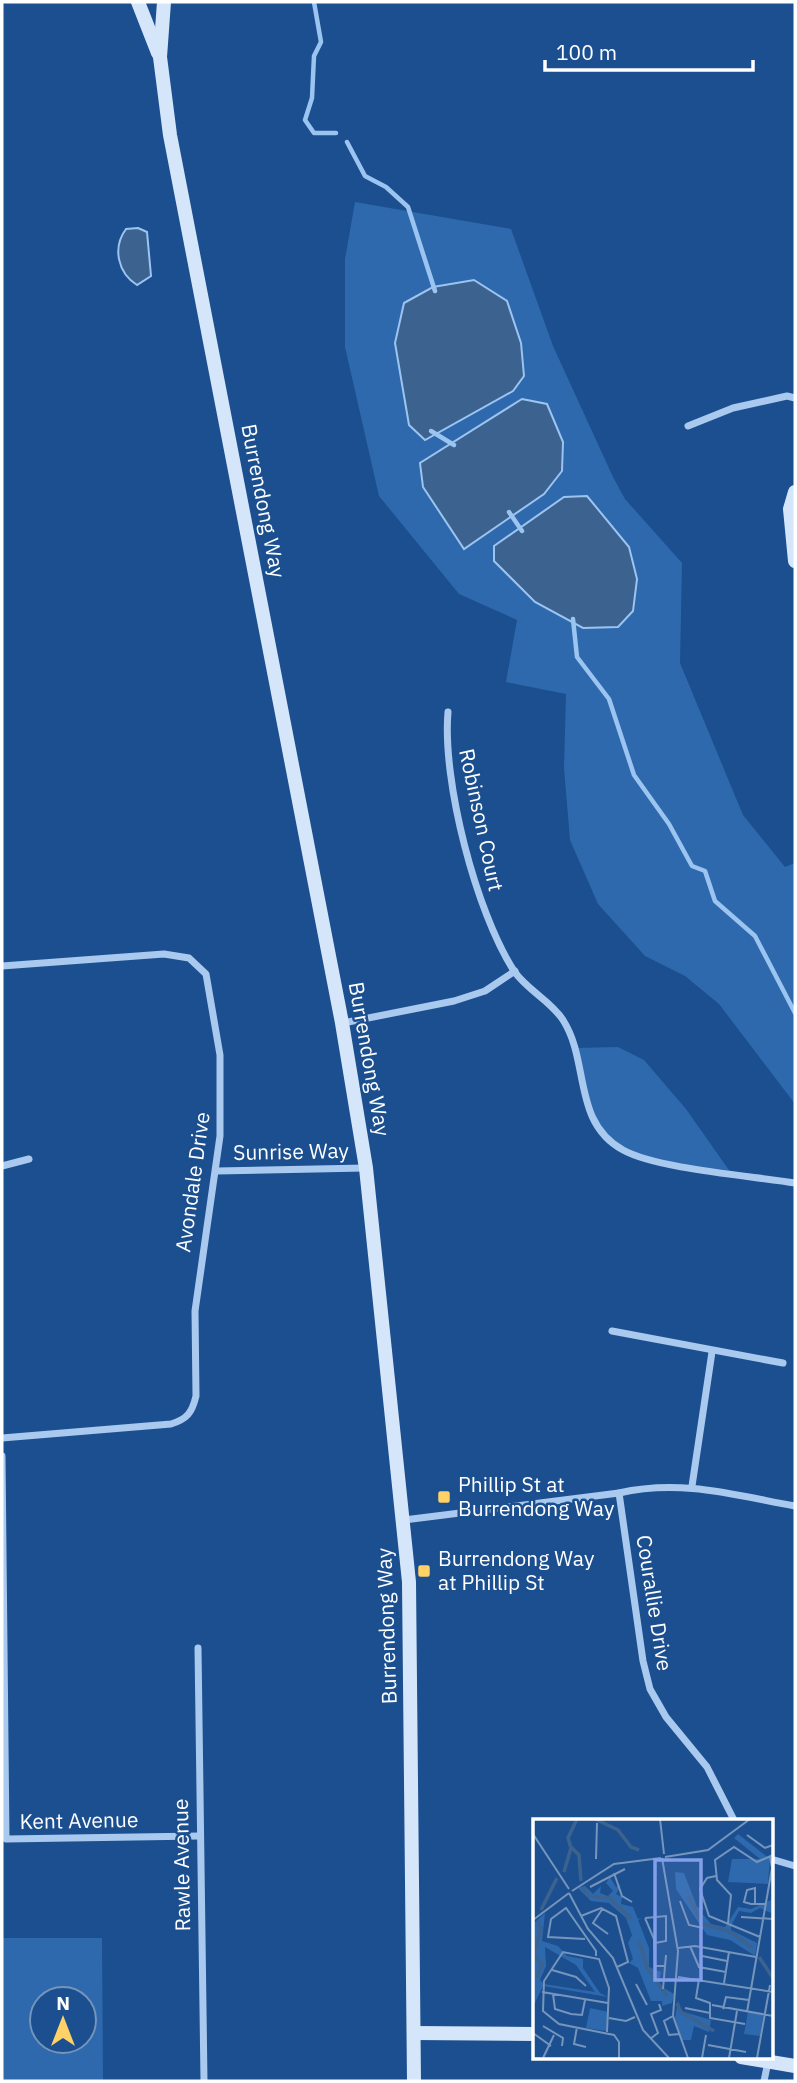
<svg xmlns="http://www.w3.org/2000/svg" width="797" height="2083" viewBox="0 0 797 2083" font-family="'IBM Plex Sans',sans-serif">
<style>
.green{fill:#2e69ad;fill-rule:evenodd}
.water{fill:#3c6290;stroke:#9cc4f0;stroke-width:2}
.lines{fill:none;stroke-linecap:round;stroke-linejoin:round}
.stream{stroke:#9cc4f0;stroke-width:4.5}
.street{stroke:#a9c9ee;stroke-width:7}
.secondary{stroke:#d6e6fa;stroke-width:14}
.poi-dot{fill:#ffd166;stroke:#1b4f8f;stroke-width:2.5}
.labels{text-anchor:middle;stroke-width:5;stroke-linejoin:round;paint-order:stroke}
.street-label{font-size:21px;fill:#fff;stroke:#1b4f8f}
.poi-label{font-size:21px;fill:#fff;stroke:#1b4f8f;text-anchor:start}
.inset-river{fill:none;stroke:#3c6290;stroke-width:3.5}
.inset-road{fill:none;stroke:#7695bc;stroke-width:2}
.view{fill:#839eea;fill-opacity:0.15;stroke:#839eea;stroke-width:3.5}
.inset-edge{fill:none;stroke:#fff;stroke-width:3.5}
</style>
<rect width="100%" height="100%" fill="#1b4f8f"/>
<g class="green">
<path d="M355 202 511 229 553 346 613 477 625 499 682 563 680 663 743 815 785 867 795 863V1104L719 1004 685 976 645 956 598 904 570 840 564 768 566 694 506 682 517 620 459 594 379 496 345 347V259Z"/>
<path d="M618 1047 644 1060 686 1109 731 1173C690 1166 628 1166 600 1131 591 1121 580 1064 576 1048Z"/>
<path d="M2 1938H102L103 2081H2ZM42 1999H84V2041H42Z"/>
</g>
<g class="water">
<path d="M138 228 147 232 151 276 137 285C118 273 112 248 126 229Z"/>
<path d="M474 280 507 301 521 343 524 376 513 391 425 440 409 425 395 343 404 303 433 287Z"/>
<path d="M522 399 547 404 563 442 562 471 544 494 464 549 423 487 420 463Z"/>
<path d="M587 496 629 547 637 579 633 611 618 627 583 628 535 602 494 561V546L564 497Z"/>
</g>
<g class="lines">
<g class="stream">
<path d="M314 2 321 42 314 56 312 98 305 120 314 133H336"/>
<path d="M347 142 365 176 386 187 408 207 435 291"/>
<path d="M431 431 454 445"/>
<path d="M509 512 522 531"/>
<path d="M573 619 577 657 609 699 634 775 669 824 692 866 705 871 715 901 755 936 795 1013"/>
</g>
<g class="street">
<path d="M688 426 733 408 787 396 795 398"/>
<path d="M448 712C442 781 476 912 514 971 527 990 551 1001 563 1020 590 1062 572 1122 623 1150 657 1169 753 1176 795 1183"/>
<path d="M2 966 164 954 189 958 206 974 220 1055V1136L195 1311 196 1396C192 1413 187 1419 171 1424L2 1438"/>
<path d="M343 1023 454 1001 485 991 515 971"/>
<path d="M2 1166 29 1159"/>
<path d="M216 1171 365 1168"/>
<path d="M612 1331 783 1363"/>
<path d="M2 1456 6 1839 199 1836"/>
<path d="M692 1486 712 1352"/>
<path d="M619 1493 643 1661 650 1689 666 1717 707 1767 734 1820"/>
<path d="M404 1520 619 1493C681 1479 734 1495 795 1506"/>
<path d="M198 1648 204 2081"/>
<path d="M771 1859 795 1866"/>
<path d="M764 2081 768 2062"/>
</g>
<g class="secondary">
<path d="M138 2 158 53"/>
<path d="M164 2 160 57 170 135 342 1023 366 1168 409 1582 414 2081"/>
<path d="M795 492 790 509 795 561"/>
<path d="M414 2033 534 2034"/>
<path d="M741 2057 795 2066"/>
</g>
</g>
<g class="poi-dot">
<rect x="437" y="1490" width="14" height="14" rx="3.5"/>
<rect x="417" y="1564" width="14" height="14" rx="3.5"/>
</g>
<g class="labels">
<g class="street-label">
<text transform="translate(263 501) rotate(79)" y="7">Burrendong Way</text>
<text transform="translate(481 820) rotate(78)" y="7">Robinson Court</text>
<text transform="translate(369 1059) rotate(80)" y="7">Burrendong Way</text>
<text transform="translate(291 1152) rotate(-1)" y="7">Sunrise Way</text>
<text transform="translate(193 1182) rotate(-82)" y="7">Avondale Drive</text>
<text transform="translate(654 1603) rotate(81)" y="7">Courallie Drive</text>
<text transform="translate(387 1626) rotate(-92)" y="7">Burrendong Way</text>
<text transform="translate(79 1821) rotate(-1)" y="7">Kent Avenue</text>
<text transform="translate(182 1865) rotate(-91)" y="7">Rawle Avenue</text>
</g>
<g class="poi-label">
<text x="458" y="1492">Phillip St at<tspan x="458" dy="24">Burrendong Way</tspan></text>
<text x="438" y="1566">Burrendong Way<tspan x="438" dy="24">at Phillip St</tspan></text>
</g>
</g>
<g transform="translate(533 1819)">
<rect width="240" height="240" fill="#1b4f8f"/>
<path d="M205 15 237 40 235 65 195 63 199 40H227L201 19ZM142 53 151 54 164 88 171 89 168 93 178 105 192 108 205 88 218 90 240 80 238 94 227 89 218 94 206 92 198 107V111L224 124 222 137 197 121 174 116 143 70ZM77 58 83 68 88 66 83 75 89 78 88 85 100 88 105 100 110 99 105 101 116 129V148L128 153 126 166 141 175 139 184 129 187V182H118L105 149 96 144 100 140 95 124 99 116 93 99 76 84 58 82 45 69 52 67 60 75 68 67 67 74 75 77 80 72 73 64ZM12 94 9 122 25 127 34 137 50 140V149L67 174 75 178 10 167 0 188V105ZM12 128 43 146 62 173 11 165 7 161 13 147ZM145 182 148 192 178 201 176 213 161 207 158 221H149L142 199ZM57 189 76 193 73 212 53 209ZM215 193 230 196 227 217 211 215Z" fill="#2e69ad" fill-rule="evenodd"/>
<path class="inset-river" d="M62 0 85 11 98 28 106 31M37 27 46 36 48 62M31 53 38 29 35 19 44 0M50 69 56 77 77 79 98 100M155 77 170 105 196 112 220 129M8 91 24 59M106 122 114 148 134 177M226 138 240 159M4 158 9 146 1 134 8 111 5 102M144 184 148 193 181 212"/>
<path class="inset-road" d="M127 0 131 35M0 15 36 70M214 16 232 29 240 26M132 38 175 31 217 0M129 39 145 132 140 197 155 239M63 40 64 4M81 54 89 77 99 83M183 57 174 59 167 70 176 97 227 118M57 68 92 50M39 72 81 45 128 39M36 74 55 110 80 139 110 211 136 239M147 82 156 106 170 109M222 84V69L214 71 211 83 218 85H233M70 89 60 104 75 115M48 97 68 89 83 97 95 143 84 148M208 98 240 100M112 99 121 120 122 147H133M112 99 133 97V122L122 124M0 101 36 74M195 104 198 76 184 61 182 41 201 28 224 43 240 36M52 120 15 118 18 100 33 89 63 132V137M157 127 166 148 193 153M145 129 162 127 223 138M169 137 194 142M19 151 43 158 53 167M145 158 240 173M166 160 163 179 177 184V199L212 205M191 164 196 133M103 165 114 186M130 170 133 136M9 173 75 184M20 175 22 190 38 195 49 196 52 181M179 186 240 197M152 189 177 194M190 190 193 178 216 181M214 193 239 49 237 38M140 197 131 202 136 216 146 215M76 199 93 202 102 198M10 207 30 219 29 227M44 208 41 225 53 228M74 213 76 169 66 140 30 133 11 162 10 192 26 205 81 216 86 223V239M0 214 18 227M117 220 125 214 118 195 128 191 126 185M175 226 213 233M10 239 21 216M169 239 173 216M196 239 204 192M224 239 237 166"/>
<path class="view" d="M122 41H168V161H122Z"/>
<rect width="240" height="240" class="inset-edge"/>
</g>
<rect width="797" height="2083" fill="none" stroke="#ffffff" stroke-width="7"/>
<g transform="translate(63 2020)"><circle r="33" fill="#1b4f8f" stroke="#7695bc" stroke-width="2"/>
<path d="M0-5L12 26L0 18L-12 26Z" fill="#ffd166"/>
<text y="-10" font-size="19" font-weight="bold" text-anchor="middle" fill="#ffffff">N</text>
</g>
<path d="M545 60v10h208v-10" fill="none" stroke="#ffffff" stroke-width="3.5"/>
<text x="556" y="60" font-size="21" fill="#ffffff" stroke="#1b4f8f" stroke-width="5" paint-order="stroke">100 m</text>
</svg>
